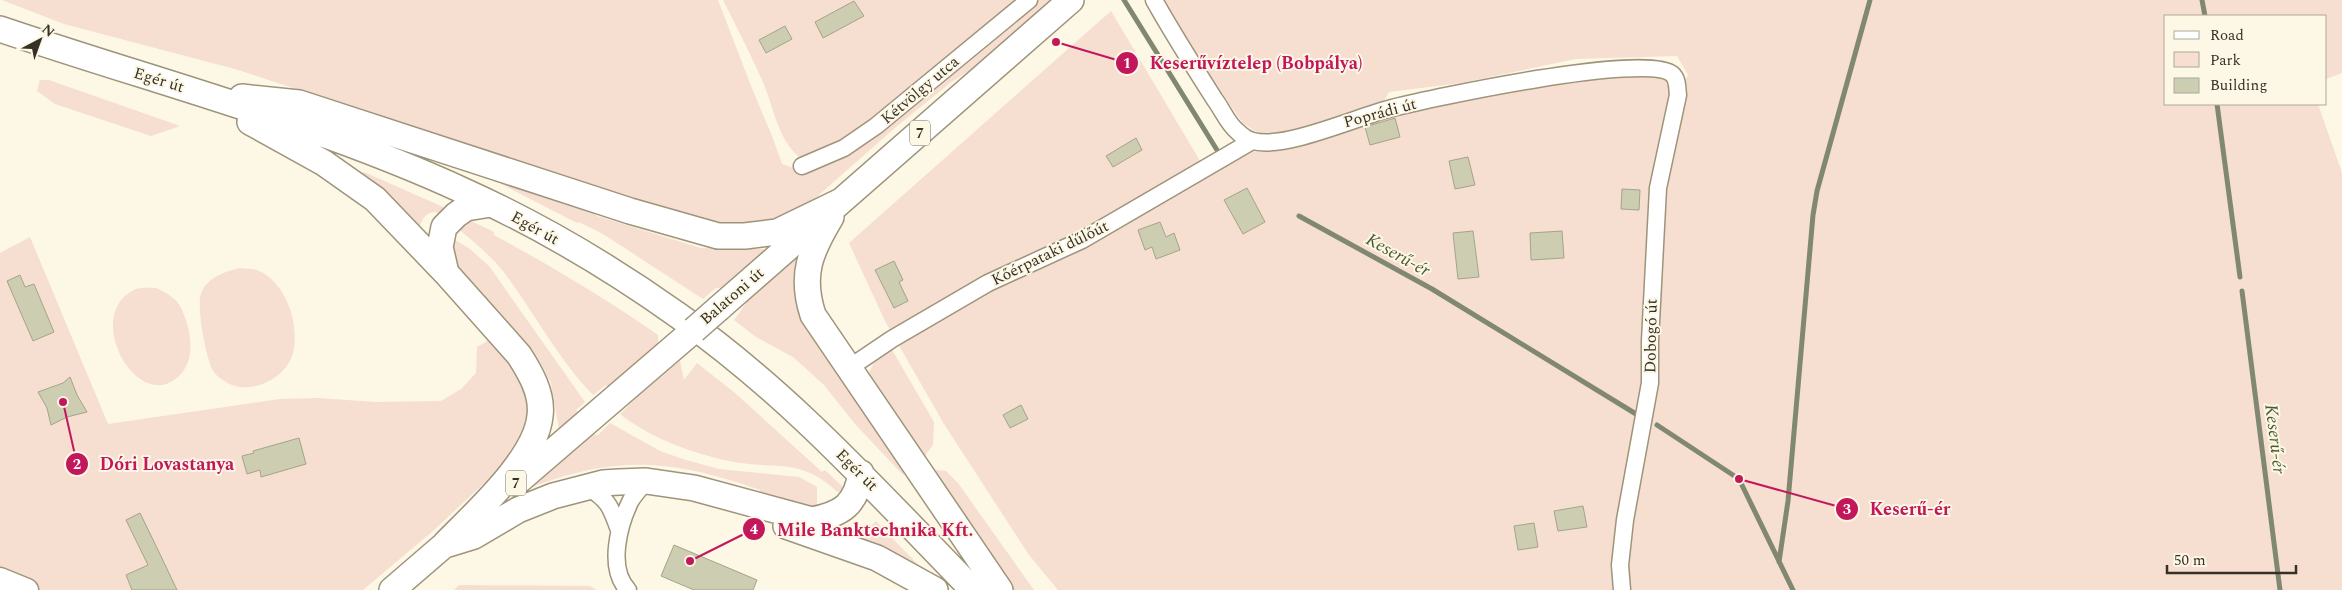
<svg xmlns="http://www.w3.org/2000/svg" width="2342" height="590" font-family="Spectral,serif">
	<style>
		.green { fill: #f6ded1 }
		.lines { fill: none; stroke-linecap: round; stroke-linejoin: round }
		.stream { stroke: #818871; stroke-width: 5 }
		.building { fill: #cdcdb1; stroke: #a4a488 }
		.street-casing { stroke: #9e947a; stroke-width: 19 }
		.secondary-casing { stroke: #9e947a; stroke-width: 25 }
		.primary-casing { stroke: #9e947a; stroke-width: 28 }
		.street { stroke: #fff; stroke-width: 16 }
		.secondary { stroke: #fff; stroke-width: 22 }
		.primary { stroke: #fff; stroke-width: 25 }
		.primary-bridge-casing { stroke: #9e947a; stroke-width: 28; stroke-linecap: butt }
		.primary-bridge { stroke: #fff; stroke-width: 25 }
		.labels { text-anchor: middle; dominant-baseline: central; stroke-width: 4; stroke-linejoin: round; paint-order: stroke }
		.shield { fill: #fdf7e6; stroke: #716c60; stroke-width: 1 }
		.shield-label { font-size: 15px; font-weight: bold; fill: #353126 }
		.street-label { font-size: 16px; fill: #353126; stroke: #fdf7e6 }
		.water-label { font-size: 18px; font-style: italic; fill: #495a2b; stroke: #fdf7e6 }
		.leader { fill: none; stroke: #c2185b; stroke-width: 2 }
		.callout-dot { fill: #c2185b; stroke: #fdf7e6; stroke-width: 2 }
		.mark-label { font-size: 15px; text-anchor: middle; font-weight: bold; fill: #fff }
		.callout-label { font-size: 18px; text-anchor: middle; font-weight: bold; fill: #c2185b; stroke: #fdf7e6; stroke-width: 4; stroke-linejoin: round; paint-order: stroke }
	</style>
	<rect width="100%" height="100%" fill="#fdf7e6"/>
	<path class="green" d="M2,0H718L751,86L772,136L782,164L799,170L972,55L1038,0H1055L991,57L950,83L896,127L812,201L791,213L770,220L729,224L678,217L367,112L235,69L64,24Z
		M723,0H1030L894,113L804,160C778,145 774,106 762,80C750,53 736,26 723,0Z
		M1164,0H2342V73L2326,79V16H2166V104H2318L2342,173V590H1058L1029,555L944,424L885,321L849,243L1111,11L1209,176L1254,151L1436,104L1508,90L1662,69L1678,94L1688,75L1677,56L1576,59L1461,83L1389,92L1381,106L1291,136L1264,137L1243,123L1184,40Z
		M40,80H49L180,126L151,136L55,104L37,91Z
		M364,172L450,210L444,216C430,205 420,218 419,232L360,174Z
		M504,180L535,193L589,211L597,216L701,248L769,249L722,288H716L703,299L603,234L579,222L577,223L501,184Z
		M465,218L494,232V235C551,266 605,298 658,335V345L610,389L606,385L593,395C558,359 534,312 503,271C489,254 472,240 455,226Z
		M449,236L470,249L489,266L585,402L576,410L579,414L559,430L551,383L541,364L504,317L450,262Z
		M30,237L108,424L280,399L318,398L375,402L441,401L461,389L476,373L477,347L491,339L508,360L529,395L531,417L515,454L433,531L363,590H27L0,579V253Z
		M798,255L796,271L909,469L903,475L855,424L824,385L793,357L756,337L734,320L750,298Z
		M240,268C246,269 253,268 259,271C286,283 300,324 293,353C286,380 246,398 223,380C219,378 214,373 212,369C206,356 195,303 202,291C210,276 225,272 240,268Z
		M156,288C165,292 175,297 180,306C190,326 197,356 181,374C140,419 81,316 134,290C140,287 149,288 156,288Z
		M891,348L934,422L933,445L924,457L868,375L877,356Z
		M680,361L684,380L697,363L735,393L822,472L825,470L844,488L840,494C798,455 778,471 729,461C692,453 650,438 620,414L640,394Z
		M610,423L660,451L686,460L719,469L799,477L817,487V506H806L759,493L760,490C674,460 619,454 532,487V485L592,434L598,435Z
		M937,470L946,471L958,483L1034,590H1014L931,472Z
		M876,521L921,568V570L855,540Z
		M459,585L590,586L597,590H454Z"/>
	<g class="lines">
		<path class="stream" d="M1124,0L1217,150
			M2202,0L2205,16
			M2217,104L2240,277
			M1299,216L1432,289L1636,414
			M2242,291L2280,590
			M1657,425L1739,479L1793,590
			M1779,562L1788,501L1813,215L1817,191L1870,0"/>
	</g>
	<path class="building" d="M854,1L864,16L823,38L815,22Z
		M785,26L792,39L766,53L759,40Z
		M1395,118L1400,137L1370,145L1365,127Z
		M1136,138L1142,150L1113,167L1106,156Z
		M1468,157L1475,185L1455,189L1449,161Z
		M1247,188L1265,222L1243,234L1224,200Z
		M1622,189L1640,190L1639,210L1621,209Z
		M1160,222L1166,237L1174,233L1180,250L1156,259L1152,247L1145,250L1138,230Z
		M1473,231L1479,277L1458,279L1453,233Z
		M1562,231L1564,258L1531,260L1530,233Z
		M894,261L903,280L899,282L908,301L894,308L875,270Z
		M20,275L25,287L34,284L54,332L33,341L7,281Z
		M70,377L77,395L87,412L67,417L51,425L47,408L38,392L63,383Z
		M1021,405L1028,419L1010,428L1003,415Z
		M299,438L306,464L261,477L260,470L247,474L242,456L254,453L253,451Z
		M1583,506L1587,527L1558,531L1554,511Z
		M140,513L158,550L177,590H132L126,575L148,565L126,520Z
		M1534,523L1538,547L1518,550L1514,526Z
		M674,545L757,580L753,590H694L661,576Z"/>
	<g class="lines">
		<g class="street-casing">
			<path id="street" d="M1154,0C1173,34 1194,67 1215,100C1222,109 1228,124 1237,131C1241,135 1248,140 1253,141C1284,150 1359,116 1392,108C1432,98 1646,52 1672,74C1678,79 1677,88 1678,95L1658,188L1650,341V383L1625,520L1620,565L1622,590
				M802,166L844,148L876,126L1029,0
				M849,368L892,339L988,283L1082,240L1252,141
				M587,487C608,499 611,507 619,530
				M628,590C607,568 619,524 631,500C635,494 641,487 646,481"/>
		</g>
		<g class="secondary-casing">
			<path id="secondary" d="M0,579L27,590"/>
		</g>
		<g class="primary-casing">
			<path id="primary" d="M0,29C156,82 317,123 466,192C541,226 613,269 679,316C790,394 879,494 973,590
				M242,97L299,103L630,211L718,236H745L777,232L841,201
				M250,122L324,163L375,199L446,273L519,355C530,372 543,394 540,416C536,459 475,513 445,544
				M831,217C810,252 800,275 813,315L1000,590
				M446,273L440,247L444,227L456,215L466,208L491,204
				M719,308L1071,0
				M516,483L694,330
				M786,526L877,558L935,590
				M448,544L474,536L518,510L553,496L603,483L619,482L646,481L694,488L812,520C842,514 856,505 861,473
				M392,590L457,534"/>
		</g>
		<use href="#street" class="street"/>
		<use href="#secondary" class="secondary"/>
		<use href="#primary" class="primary"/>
		<g class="primary-bridge-casing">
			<path id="primary-bridge" d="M694,330L719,308"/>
		</g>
		<use href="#primary-bridge" class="primary-bridge"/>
	</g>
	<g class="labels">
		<g class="shield">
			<rect x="910" y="120.5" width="20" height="25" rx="4"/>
			<rect x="506" y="470.5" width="20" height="25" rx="4"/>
		</g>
		<g class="shield-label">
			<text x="920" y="133">7</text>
			<text x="516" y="483">7</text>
		</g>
		<g class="street-label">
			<text transform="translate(159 80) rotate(17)">Egér út</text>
			<text transform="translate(920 90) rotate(-40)">Kétvölgy utca</text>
			<text transform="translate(1380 113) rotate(-15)">Poprádi út</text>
			<text transform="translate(535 228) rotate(29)">Egér út</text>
			<text transform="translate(1050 253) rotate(-26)">Kőérpataki dűlőút</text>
			<text transform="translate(732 296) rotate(-41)">Balatoni út</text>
			<text transform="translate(1651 336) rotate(-89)">Dobogó út</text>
			<text transform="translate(857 470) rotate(45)">Egér út</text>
		</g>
		<g class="water-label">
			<text transform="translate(1398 255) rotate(29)">Keserű-ér</text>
			<text transform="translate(2275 439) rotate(83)">Keserű-ér</text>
		</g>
	</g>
	<path class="leader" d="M1056 42L1127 63M63 402L77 464M1739 479L1847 509M690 561L754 529"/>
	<g class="callout-dot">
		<circle cx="1056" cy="42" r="5"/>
		<circle cx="63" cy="402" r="5"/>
		<circle cx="1739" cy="479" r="5"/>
		<circle cx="690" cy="561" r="5"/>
		<circle cx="1127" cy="63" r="12"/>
		<circle cx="77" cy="464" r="12"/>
		<circle cx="1847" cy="509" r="12"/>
		<circle cx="754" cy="529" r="12"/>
	</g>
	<g class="mark-label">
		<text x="1127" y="68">1</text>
		<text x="77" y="469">2</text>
		<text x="1847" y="514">3</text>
		<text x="754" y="534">4</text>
	</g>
	<g class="callout-label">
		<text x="1256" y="69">Keserűvíztelep (Bobpálya)</text>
		<text x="167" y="470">Dóri Lovastanya</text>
		<text x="1910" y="515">Keserű-ér</text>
		<text x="875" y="536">Mile Banktechnika Kft.</text>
	</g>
	<rect x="2164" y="15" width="162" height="90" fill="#fdf7e6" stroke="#ada899"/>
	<rect x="2174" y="31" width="25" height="8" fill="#ffffff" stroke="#ada899"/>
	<text x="2210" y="40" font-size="15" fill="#353126">Road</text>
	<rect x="2174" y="52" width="25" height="15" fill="#f6ded1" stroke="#ada899"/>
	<text x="2210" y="65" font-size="15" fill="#353126">Park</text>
	<rect x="2174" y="78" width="25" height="15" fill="#cdcdb1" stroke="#ada899"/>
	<text x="2210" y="90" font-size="15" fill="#353126">Building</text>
	<g transform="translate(40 40) rotate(41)" stroke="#fdf7e6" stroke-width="4" paint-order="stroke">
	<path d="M0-4L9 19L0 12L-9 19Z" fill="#353126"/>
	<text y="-8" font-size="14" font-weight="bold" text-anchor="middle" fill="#353126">N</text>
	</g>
	<path d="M2167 565v8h129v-8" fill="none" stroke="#353126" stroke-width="2.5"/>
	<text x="2174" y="565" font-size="15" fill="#353126" stroke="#fdf7e6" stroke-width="4" paint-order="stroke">50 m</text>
</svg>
